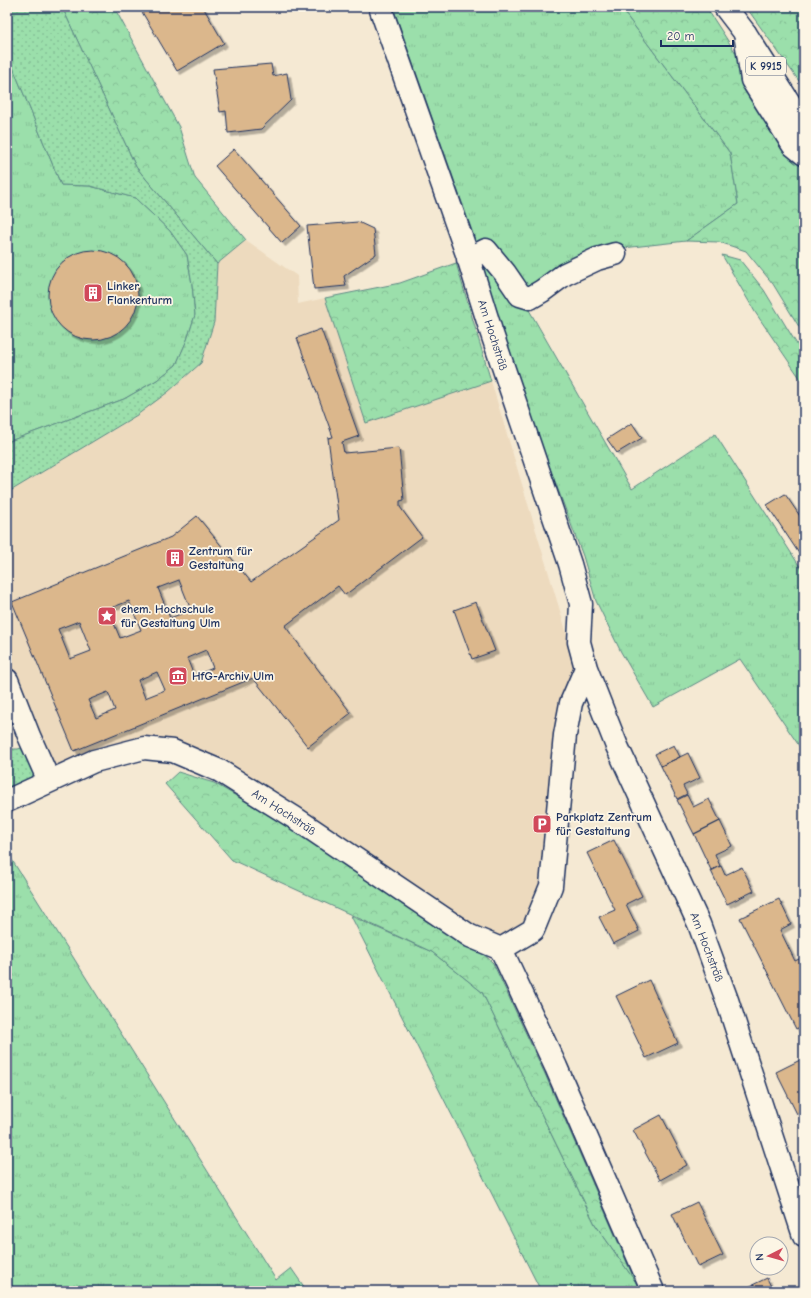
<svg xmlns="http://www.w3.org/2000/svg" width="811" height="1298" font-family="'Comic Neue',sans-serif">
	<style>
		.built { fill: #eddabe }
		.grass { fill: url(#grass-tufts); stroke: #5b8784 }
		.forest { fill: url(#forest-crowns); stroke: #5b8784 }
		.park { fill: url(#park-dots); stroke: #5b8784 }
		.building { fill: #dbb78c; stroke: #1b2f5e; fill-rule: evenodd; filter: url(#shadow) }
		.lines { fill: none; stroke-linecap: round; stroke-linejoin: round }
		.minor-casing { stroke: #1b2f5e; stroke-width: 25 }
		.major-casing { stroke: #1b2f5e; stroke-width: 25 }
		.minor { stroke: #fcf5e5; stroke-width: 22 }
		.major { stroke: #fcf5e5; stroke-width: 22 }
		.labels { text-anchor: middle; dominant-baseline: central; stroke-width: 3.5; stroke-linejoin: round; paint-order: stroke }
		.shield { fill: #fcf5e5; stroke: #5e6a86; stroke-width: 1 }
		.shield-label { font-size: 11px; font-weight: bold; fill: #1b2f5e }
		.poi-label { font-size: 12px; font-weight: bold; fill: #1b2f5e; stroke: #fcf5e5; text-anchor: start }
		.street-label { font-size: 12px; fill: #1b2f5e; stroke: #fcf5e5 }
	</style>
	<defs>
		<pattern id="grass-tufts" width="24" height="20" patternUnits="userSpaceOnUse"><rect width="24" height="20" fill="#9bdfab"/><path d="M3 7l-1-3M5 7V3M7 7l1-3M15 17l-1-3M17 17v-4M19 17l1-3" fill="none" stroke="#85c096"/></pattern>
		<pattern id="forest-crowns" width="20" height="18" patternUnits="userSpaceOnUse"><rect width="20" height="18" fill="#9bdfab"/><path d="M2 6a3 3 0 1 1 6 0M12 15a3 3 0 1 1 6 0" fill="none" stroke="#85c096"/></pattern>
		<pattern id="park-dots" width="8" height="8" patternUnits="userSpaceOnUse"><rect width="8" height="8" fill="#9bdfab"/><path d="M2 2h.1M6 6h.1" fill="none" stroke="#85c096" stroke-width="1.8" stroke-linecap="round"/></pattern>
		<filter id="shadow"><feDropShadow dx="3.5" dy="3.5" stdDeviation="0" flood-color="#0004"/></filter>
	</defs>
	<rect width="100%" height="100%" fill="#f5e9d3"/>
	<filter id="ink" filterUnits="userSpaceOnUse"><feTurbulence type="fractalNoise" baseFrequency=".025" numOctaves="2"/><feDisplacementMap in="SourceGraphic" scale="8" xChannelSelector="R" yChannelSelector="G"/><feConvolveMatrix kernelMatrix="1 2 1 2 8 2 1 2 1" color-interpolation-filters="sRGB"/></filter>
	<g filter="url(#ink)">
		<path class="built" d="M246,240L297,276L298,304L325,298L366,423L491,381L576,664L560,700L555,734L541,883L524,922L500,937L476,926L301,809L225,761L175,740L143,737L91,751L48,771L7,675V493L137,415L168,392L201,363L214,322L217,264Z"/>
		<path class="grass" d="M393,7H620L730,153L738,204L686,241L614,249L529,293L478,248Z
			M7,53L61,185L90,186L135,198L170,231L187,255L192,284L195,315L187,340L176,365L157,380L124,399L7,442Z
			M486,256L525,303L632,489L715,434L804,573V753L740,659L653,707L621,652L596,601L583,556L513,370L477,259Z
			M7,852L276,1280L291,1268L307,1291H7Z
			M351,916L432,952L482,992L595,1224L635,1281L640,1291H541Z"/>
		<path class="forest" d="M62,7H114L179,127L195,178L246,240L217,264L136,167Z
			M620,7H706L804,158V335L773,284L746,251L719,242L686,241L738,204L730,153Z
			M746,7H804V88Z
			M722,255L740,260L764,290L804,356V384L755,312Z
			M456,263L491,381L366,423L325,298L400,283Z
			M178,772L214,783L291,828L475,946L493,963L545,1074L635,1281L595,1224L482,992L432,952L232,860L165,784Z"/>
		<path class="park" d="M7,7H62L136,167L217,264L214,322L201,363L168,392L137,415L7,493V442L124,399L157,380L176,365L187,340L195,315L192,284L187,255L170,231L135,198L90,186L61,185L7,53Z
			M28,746L41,777L7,794V749H18Z"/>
		<path class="building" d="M139,7H203L224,43L177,71Z
			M271,64L273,76L287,73L291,100L261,129L228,133L226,111L220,112L213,69Z
			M234,149L301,226L282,243L215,166Z
			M358,222L373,229L376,254L344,276L346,286L314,289L307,226Z
			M48 295a45 45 0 1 1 90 0a45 45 0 1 1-90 0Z
			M321,329L359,436L342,442L344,453L399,448L404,500L400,501V507L422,537L345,595L338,586L285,626L351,713L308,747L253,678L74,751L12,602L171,537L197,516L251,582L339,520L328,438L333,437L297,338ZM179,580L191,610L170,618L158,588ZM129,601L141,630L120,638L108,609ZM79,621L91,651L70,659L58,629ZM206,650L213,668L194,676L187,658ZM157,672L165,690L145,698L138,680ZM108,692L115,710L96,718L88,700Z
			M632,423L642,438L617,453L607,439Z
			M785,494L804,522V561L767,505Z
			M476,602L495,651L472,659L454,610Z
			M674,745L680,757L661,766L655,754Z
			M688,753L700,778L683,786L687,794L677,799L661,766Z
			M687,795L693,807L709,799L720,821L694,834L677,800Z
			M720,821L732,846L715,854L720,866L711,870L694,834Z
			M614,840L642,896L626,904L639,931L613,944L599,917L615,910L587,853Z
			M721,866L725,875L742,867L754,891L727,904L711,871Z
			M779,899L791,924L780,930L795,961L801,958L804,963V1025L796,1029L740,918Z
			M649,980L678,1043L646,1058L616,996Z
			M804,1058V1110L797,1114L776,1072Z
			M661,1115L687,1165L660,1180L633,1130Z
			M697,1202L723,1255L698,1267L672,1214Z
			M767,1278L773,1291H740Z"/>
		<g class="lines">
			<g class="minor-casing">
				<path id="minor" d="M380,7L467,254L491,331L570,564L581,604L579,642L586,668L616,744L699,924L727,1000L804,1236
					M745,33L752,80L793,145L804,154
					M468,259L486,250L505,273L520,295L530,298L542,291L565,274L597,259L615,254
					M7,680L29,736L49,781
					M7,801L94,761L144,748L173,751L220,771L295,818L470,936L501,949L533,930L551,886L565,735L571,703L586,668
					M501,949L556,1067L653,1291"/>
			</g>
			<g class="major-casing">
				<path id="major" d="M725,7L745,33L804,126"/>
			</g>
			<use href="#minor" class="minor"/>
			<use href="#major" class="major"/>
		</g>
	</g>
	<defs>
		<g id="building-square" transform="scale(1)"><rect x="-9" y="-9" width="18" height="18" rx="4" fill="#d1495b" stroke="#fcf5e5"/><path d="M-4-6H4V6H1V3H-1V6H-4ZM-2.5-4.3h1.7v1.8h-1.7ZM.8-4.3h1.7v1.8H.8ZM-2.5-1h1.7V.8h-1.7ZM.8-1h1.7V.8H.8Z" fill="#fff"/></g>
		<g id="sight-square" transform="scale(1)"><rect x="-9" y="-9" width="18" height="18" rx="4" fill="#d1495b" stroke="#fcf5e5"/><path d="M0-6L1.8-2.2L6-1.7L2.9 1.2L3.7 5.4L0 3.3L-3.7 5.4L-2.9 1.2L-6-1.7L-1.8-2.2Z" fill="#fff"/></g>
		<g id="museum-square" transform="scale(1)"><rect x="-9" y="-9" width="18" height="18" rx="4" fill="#d1495b" stroke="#fcf5e5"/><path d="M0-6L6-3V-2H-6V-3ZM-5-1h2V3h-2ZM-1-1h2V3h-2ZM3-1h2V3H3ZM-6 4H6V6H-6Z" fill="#fff"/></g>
		<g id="parking-square" transform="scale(1)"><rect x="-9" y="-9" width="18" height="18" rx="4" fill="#d1495b" stroke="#fcf5e5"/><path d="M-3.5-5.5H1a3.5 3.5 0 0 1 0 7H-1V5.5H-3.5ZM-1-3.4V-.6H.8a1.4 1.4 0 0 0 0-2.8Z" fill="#fff"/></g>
	</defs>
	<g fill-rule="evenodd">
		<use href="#building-square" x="93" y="293"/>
		<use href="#building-square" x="175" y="558"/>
		<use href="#sight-square" x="107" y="616"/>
		<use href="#museum-square" x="178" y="676"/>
		<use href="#parking-square" x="542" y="824"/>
	</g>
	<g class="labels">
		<rect class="shield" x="746" y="57" width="40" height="18" rx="3"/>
		<g class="shield-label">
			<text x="766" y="66">K 9915</text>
		</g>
		<g class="poi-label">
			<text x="107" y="286">Linker<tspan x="107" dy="14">Flankenturm</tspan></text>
			<text x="189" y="551">Zentrum für<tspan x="189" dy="14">Gestaltung</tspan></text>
			<text x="121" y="609">ehem. Hochschule<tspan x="121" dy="14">für Gestaltung Ulm</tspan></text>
			<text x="192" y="676">HfG-Archiv Ulm</text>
			<text x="556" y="817">Parkplatz Zentrum<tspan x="556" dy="14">für Gestaltung</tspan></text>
		</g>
		<g class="street-label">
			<text transform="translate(493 335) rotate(72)">Am Hochsträß</text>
			<text transform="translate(284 812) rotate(33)">Am Hochsträß</text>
			<text transform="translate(707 947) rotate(69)">Am Hochsträß</text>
		</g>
	</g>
	<rect width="811" height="1298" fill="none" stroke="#fcf5e5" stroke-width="24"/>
	<rect x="12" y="12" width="787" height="1274" fill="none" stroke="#1b2f5e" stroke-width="1.5" filter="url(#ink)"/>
	<g transform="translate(769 1256) rotate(264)"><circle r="19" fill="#fcf5e5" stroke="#a2a6af"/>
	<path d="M0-3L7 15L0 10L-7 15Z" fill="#d1495b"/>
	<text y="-6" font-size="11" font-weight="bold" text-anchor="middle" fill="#1b2f5e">N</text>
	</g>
	<path d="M661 40v6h72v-6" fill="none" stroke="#1b2f5e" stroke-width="2"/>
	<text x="667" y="40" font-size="12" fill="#1b2f5e" stroke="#fcf5e5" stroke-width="3" paint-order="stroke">20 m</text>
</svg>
